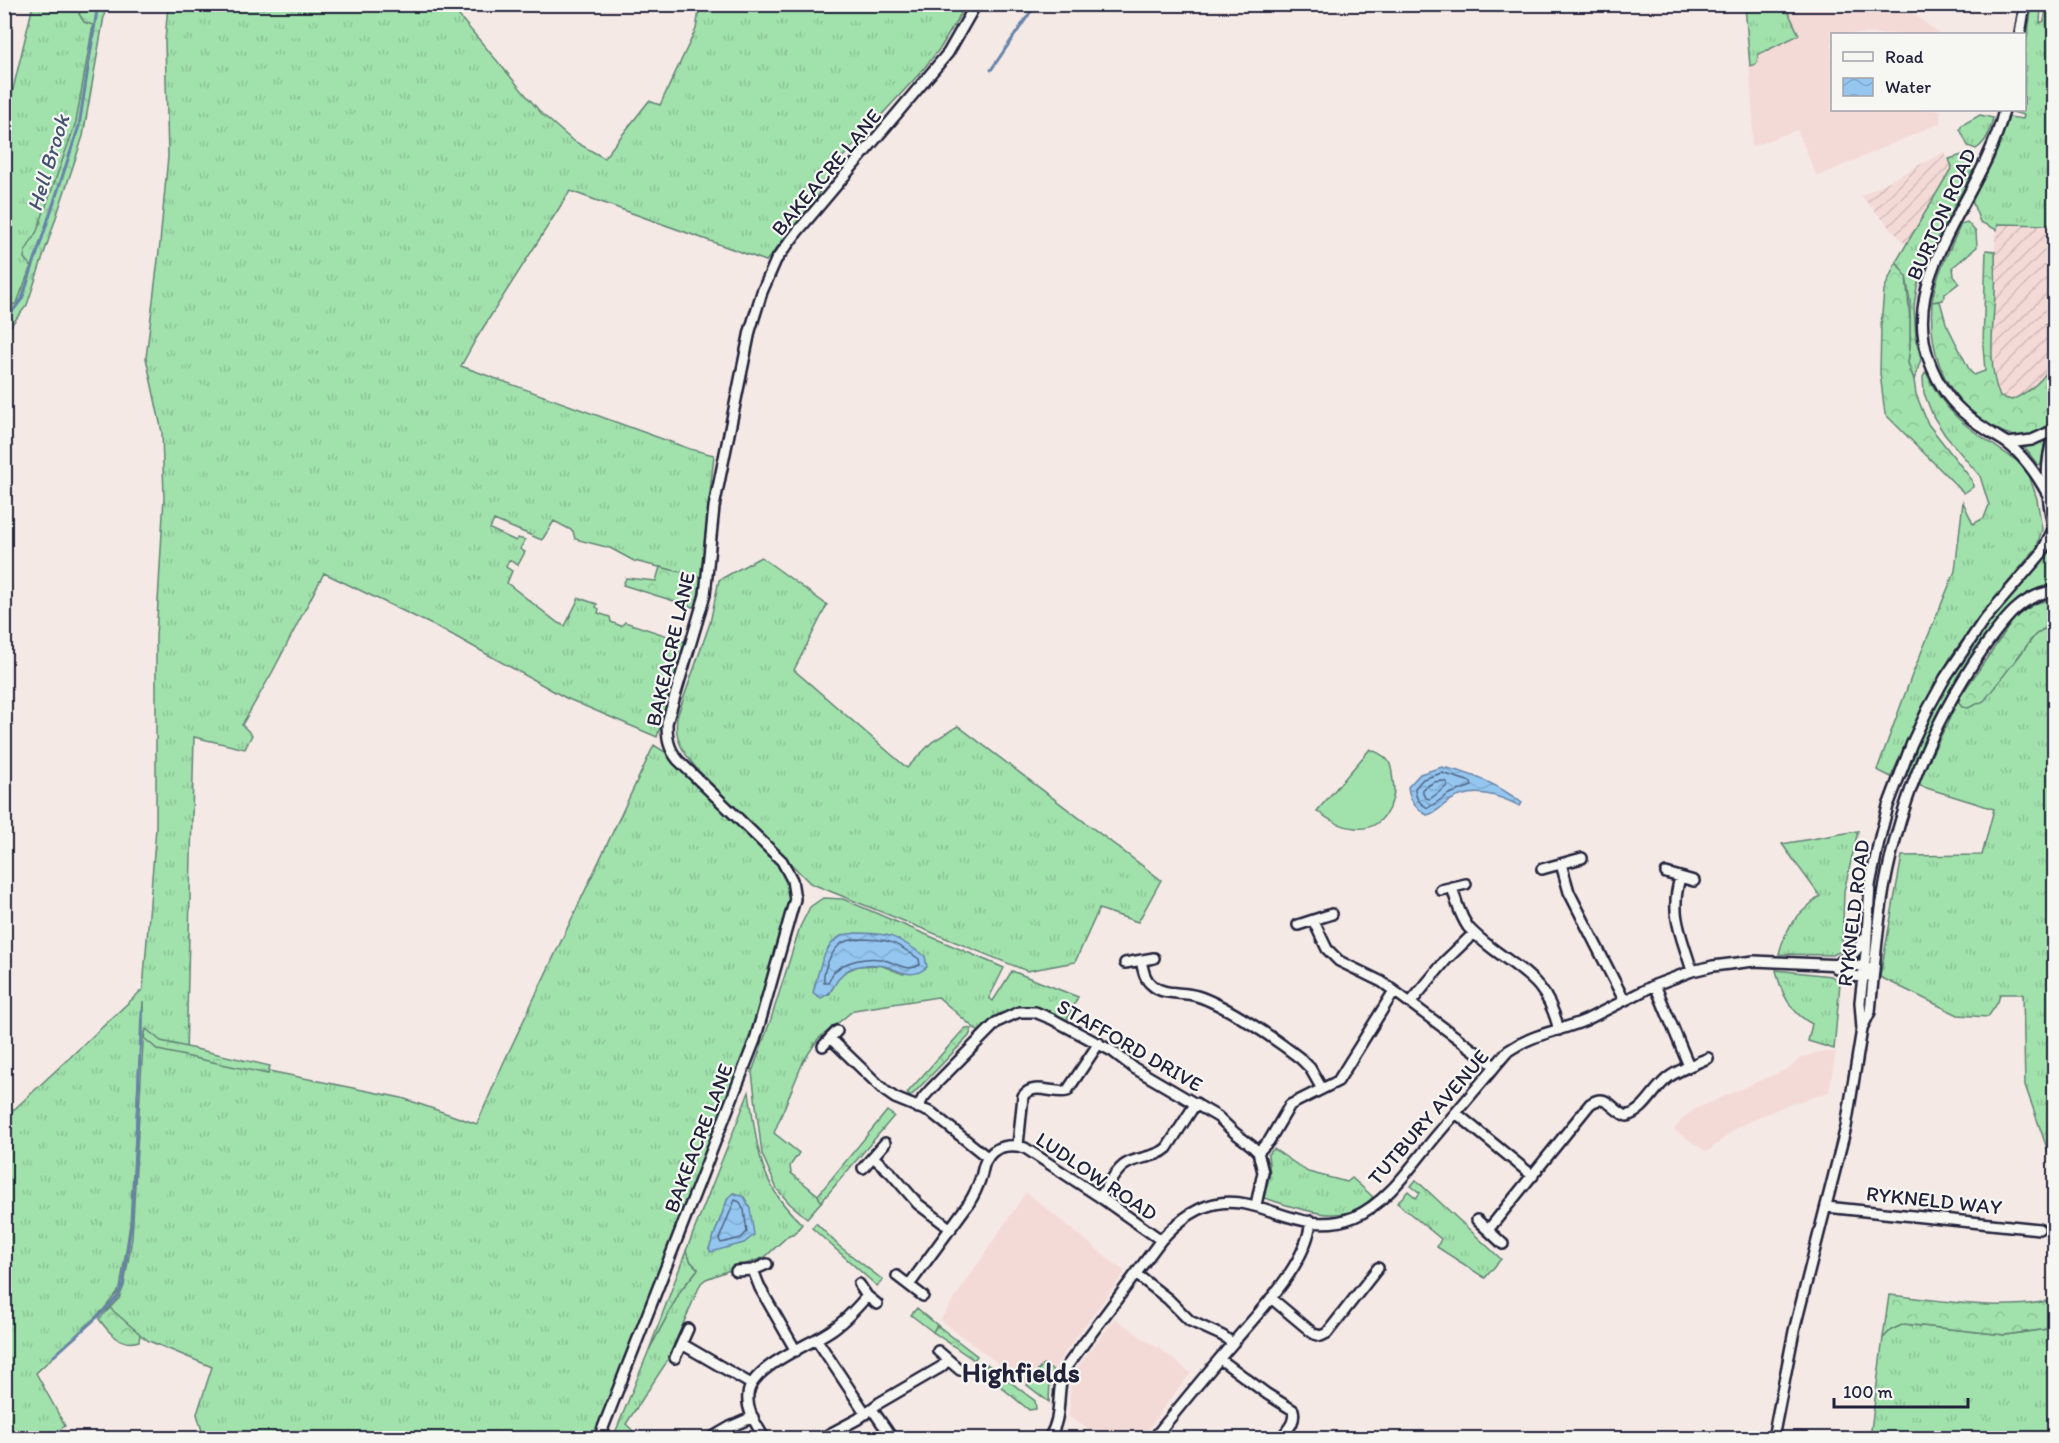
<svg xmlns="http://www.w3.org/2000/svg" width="2059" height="1443" font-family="Itim,sans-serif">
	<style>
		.built { fill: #f4dad7 }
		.industrial { fill: url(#industrial-furrows) }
		.grass { fill: url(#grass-tufts); stroke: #628274; stroke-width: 1.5; fill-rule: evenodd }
		.forest { fill: url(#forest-crowns); stroke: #628274; stroke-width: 1.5 }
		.park { fill: #a1e2ac; stroke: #628274; stroke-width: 1.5 }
		.water { fill: url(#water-waves); stroke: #6684a8; stroke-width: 1.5 }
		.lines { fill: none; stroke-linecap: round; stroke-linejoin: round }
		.shore { stroke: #506483; stroke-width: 1.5 }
		.stream { stroke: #6684a8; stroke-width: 3 }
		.minor-casing { stroke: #22223b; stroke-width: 14 }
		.minor { stroke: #f6f6f2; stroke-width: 9 }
		.labels { text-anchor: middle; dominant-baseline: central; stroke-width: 4.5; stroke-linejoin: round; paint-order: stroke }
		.street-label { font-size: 21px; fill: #22223b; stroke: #f6f6f2 }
		.water-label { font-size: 22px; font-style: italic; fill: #445371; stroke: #f6f6f2 }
		.district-label { font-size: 27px; font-weight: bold; fill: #22223b; stroke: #f6f6f2 }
	</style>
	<defs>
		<pattern id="industrial-furrows" width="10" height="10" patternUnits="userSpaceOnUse" patternTransform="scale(1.5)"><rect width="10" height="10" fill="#f4dad7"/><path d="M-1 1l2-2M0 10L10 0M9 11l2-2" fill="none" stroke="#d1bbb9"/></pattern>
		<pattern id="grass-tufts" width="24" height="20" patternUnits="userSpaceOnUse" patternTransform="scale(1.5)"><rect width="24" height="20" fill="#a1e2ac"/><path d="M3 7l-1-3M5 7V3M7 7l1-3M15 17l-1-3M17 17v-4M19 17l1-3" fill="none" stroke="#8ac295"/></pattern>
		<pattern id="forest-crowns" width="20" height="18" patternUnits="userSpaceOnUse" patternTransform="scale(1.5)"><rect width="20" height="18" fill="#a1e2ac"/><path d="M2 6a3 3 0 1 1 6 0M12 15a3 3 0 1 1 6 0" fill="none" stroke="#8ac295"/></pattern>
		<pattern id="water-waves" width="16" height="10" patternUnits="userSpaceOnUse" patternTransform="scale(1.5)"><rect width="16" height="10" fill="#94c6f0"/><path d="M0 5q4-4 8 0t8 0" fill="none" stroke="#7faacf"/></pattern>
	</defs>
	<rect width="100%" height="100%" fill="#f5e9e6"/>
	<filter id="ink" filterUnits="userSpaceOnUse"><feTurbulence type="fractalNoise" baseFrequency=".0167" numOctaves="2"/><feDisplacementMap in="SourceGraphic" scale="12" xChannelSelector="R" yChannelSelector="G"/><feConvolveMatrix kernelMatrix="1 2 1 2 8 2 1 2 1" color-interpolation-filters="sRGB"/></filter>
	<g filter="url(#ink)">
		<path class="built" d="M1747,4L1902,5L1940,34H1832V110H1941L1940,123L1817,177L1797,130L1751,147L1753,120L1745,6Z
			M1818,1052H1836L1829,1092L1785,1106L1739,1126L1707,1152L1674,1130L1684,1117L1695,1109L1791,1067L1800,1058Z
			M1026,1192L1125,1272L1063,1355L1053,1371L1043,1364L1027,1385L940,1320Z
			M1115,1318L1145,1340L1160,1349L1191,1373L1160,1412L1143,1438H1102L1069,1417L1070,1387L1076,1369Z"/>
		<path class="industrial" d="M1944,152L1952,167L1906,245L1861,196Z
			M1998,224L2054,227V359L2050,370L2032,389L2012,400L2000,397L1997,389L1991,348L1995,291V240Z"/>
		<path class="grass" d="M33,5H98L79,126L22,299L5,322V123Z
			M168,5H462L454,10L542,114L572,140L604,158L649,101L660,105L696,29L700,5H966L941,47L921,72L840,160L824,181L816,200L766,261L570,191L476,339L461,366L690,449L714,455L701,577L634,561L610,548L575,539L573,531L554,521L542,540L494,520L490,529L516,541L518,538L525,540L520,549L525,552L518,565L509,560L506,567L512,571L507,583L558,623L565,626L579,598L597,604L596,607L599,609L598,613L610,617L611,622L621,626L625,622L686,642L657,737L566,698L449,633L324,573L273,671L242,725L252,735L245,749L194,737L186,1054L402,1098L477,1124L503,1064L654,745L678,760L782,861L794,890L765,1010L600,1438H204L197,1414L212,1367L149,1341L107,1311L119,1298L124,1286L132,1238L143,1043V1001L130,1224L120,1289L104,1309L36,1373L65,1426L47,1438H5V1118L143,989L156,828V637L164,497L162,432L146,358L160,243L168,156L165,41Z
			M1749,5H1785L1799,35L1759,54L1756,64L1750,66L1745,6Z
			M2032,5H2041L2040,23L2044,21L2047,5H2054V225L1998,224L1997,230L1980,222L1972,201L1994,159L2009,117L2023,119L2024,115L2012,112V110H2024L2025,52Z
			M1980,115L1993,118C1989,132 1988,141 1976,149L1968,146L1960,129L1962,125Z
			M1962,155C1970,158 1973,161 1973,170L1924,265L1917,287L1914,306L1916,339L1921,359L1914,380L1908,363L1910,345V301L1906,276L1896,262L1952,167L1949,159Z
			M1967,222L1976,232L1977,247L1953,267L1954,276L1959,283L1945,294L1943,300L1932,302C1936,273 1950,250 1961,224Z
			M1926,372C1946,419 1977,433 2017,461L2029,475L2037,499L2042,529L2037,547L1981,615L1952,655L1919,715L1891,777L1877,770L1912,675L1955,571L1963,502L1973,524L1984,518L1989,505L1980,476L1945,435L1933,416L1924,393L1923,377Z
			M2045,440L2041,464L2038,465L2024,447Z
			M2052,549L2054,554V585L2039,588L2016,601L1984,638L1940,709L1910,775L1906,776L1905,773C1925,723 1951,672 1984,629C2005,601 2032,577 2052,549Z
			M761,557L827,605L794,670L907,768L932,742L958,726L1161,880L1138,922L1099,909L1075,962L1027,971L810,883L697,769C683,752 674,740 677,717L710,623L719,580Z
			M2054,626V1154H2049L2025,1085L2023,994H2000L1998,1002L1988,1017L1958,1015L1880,977L1902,856L1982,855L1994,809L1917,785L1960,697L1959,703L1962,706L1968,708L2014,663L2035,635L2042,630Z
			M1858,831L1844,891L1842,951L1832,955L1779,954C1786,925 1798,914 1820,896L1782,844Z
			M823,898L843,899L1004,968L989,998L993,1001L1012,971L1078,997L1067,1020C1021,1003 1017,999 981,1034L938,997L854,1010L818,1039L803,1062L774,1133L799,1153L790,1166L791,1173L818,1195L821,1202L807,1218L790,1204L777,1189L762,1154L752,1072L771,1019L800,927L810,907ZM822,962L927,967L903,974L880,965L858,966L840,974L829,995L813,993Z
			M1776,970L1831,976L1840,983L1834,1049L1808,1041L1812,1024C1790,1012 1781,993 1776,970Z
			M749,1092C758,1148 758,1184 802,1224L795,1233L789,1235L765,1257L706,1279L701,1283L666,1363L626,1424L640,1438H613L649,1350L681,1290L698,1269L691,1262L686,1251ZM733,1193L744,1197L750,1208L709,1249L728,1198Z
			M1274,1149L1308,1172L1347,1182L1352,1178L1373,1197C1344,1229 1299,1208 1264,1198L1270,1174L1268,1154Z
			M1416,1180L1501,1259L1485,1278L1437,1247L1441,1239L1397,1203L1408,1191L1416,1198L1420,1193L1411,1186Z
			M816,1223L839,1246L883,1280L877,1286L812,1228Z
			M917,1308L937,1325L933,1332L911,1315Z
			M1904,1324L2005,1335L2054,1328V1438H1870L1883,1338L1891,1330Z"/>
		<path class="forest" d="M84,4L106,5L83,136L27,305L5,333V308L17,303L31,266L24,258L25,252L37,231L76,122L93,25L84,22L79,14Z
			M1986,250L1995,251C1995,265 1996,279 1995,294C1993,326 1987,367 2000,397L2012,400C2031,391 2046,379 2054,359V417C2048,424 2038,435 2029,437C2019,439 2007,434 1998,430C1968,415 1944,387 1936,353C1932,338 1931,318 1932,302L1940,301L1946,323L1970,371L1974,375L1985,371L1983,345Z
			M1896,262L1906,276L1910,320V345L1908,363L1914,380L1916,394L1928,424L1972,480L1973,487L1964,493L1885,414L1880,373L1881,326L1884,290Z
			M660,567L701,577L696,608L623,585L626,578L656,581Z
			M2054,598V626L2042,630L2035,635L1984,701L1968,708L1962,707L1959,703L1960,697L2016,616L2035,604Z
			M965,1028L972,1029L969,1036L910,1097L907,1093Z
			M146,1029L161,1041L270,1066L268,1074L158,1050L144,1038Z
			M887,1111L894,1116L821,1202L818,1195Z
			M686,1251L691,1262L698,1269L681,1290L649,1350Z
			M1889,1295C1939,1300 2006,1313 2054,1299V1328L2005,1335L1904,1324L1891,1330L1883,1338Z
			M110,1308L140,1334L139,1341C121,1347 109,1333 99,1319Z
			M937,1325L977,1356L974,1360L933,1332Z
			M987,1364L1035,1401L1036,1409L1029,1410L982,1371Z"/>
		<path class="park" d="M1370,749C1376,752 1385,755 1389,762C1392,767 1392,775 1393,781C1395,791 1394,799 1389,808C1374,840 1340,829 1317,811Z
			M1043,1364L1053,1371L1050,1380L1049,1402L1027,1385Z"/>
		<path class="water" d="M1442,767C1471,773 1499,785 1522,803L1520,806C1498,795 1474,787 1451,800C1442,805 1437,813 1427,815C1414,807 1410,801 1408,787L1420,774Z
			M855,933C892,933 895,936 925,956L927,967C909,983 896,966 878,965C873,964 864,965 859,966C832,972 839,991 821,998L813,993C818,975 822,946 841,936C845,934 851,934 855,933Z
			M734,1193L744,1197L750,1208L754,1235L744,1243L711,1252L709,1249L728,1198Z"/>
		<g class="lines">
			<path class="shore" d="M1442,773L1471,782L1472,786L1449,794L1428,808C1419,803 1415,798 1415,788L1423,779Z
				M1441,781L1447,782V786L1430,799L1426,798L1423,794V789L1434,782Z
				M856,939C889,939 892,940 919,959L920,965C906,973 894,961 880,959C867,957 845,961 835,971C832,974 830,979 828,983H824C822,971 831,951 842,943C846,941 851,940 856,939Z
				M735,1200L740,1202L744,1210L747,1232L741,1238L721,1243L719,1239Z"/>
			<path class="stream" d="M991,70L1036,4
				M4,322L22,299L79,126L98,4
				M54,1356L104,1311L117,1297L123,1284L131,1226L134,1178L142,1012"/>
			<g class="minor-casing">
				<path id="minor" d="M2020,34L2025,4
					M2004,110C1981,209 1874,293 1948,396C1960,412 1976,423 1993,434C1998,438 2004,440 2008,444C2025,457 2037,475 2047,493
					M2054,434C2043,467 2047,498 2054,531
					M2008,443L2032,440L2054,430
					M1561,864L1569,892L1624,1000
					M1542,869L1582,858
					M1666,873L1694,881
					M1680,878C1669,915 1682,936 1692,971
					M1452,887C1456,901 1460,915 1468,927C1475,935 1484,942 1493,949C1529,976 1547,983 1559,1030
					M1441,890L1466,884
					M1313,920L1327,949L1339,961L1382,982L1495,1066
					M1298,925L1332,914
					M1141,960C1143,969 1144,979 1152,985C1164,996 1182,991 1197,996C1226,1005 1277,1040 1301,1059L1310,1068L1322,1089
					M1125,963L1154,958
					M1834,966L1855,952L1865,938
					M1835,967C1845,973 1855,979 1867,976
					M1655,985L1689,1066
					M1411,1002L1446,960L1474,933
					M1862,1028L1870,1012C1874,971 1877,929 1884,889C1900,803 1933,721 1983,649C2002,623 2020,595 2054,591
					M830,1038L885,1091L895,1098L932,1113L987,1157
					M823,1046L837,1031
					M918,1108L923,1098L930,1090L997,1022L1019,1012H1035L1052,1019L1112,1051L1134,1068L1218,1117L1235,1133L1252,1146L1258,1152L1263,1172L1256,1205
					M1456,1113L1533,1176
					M1018,1145L1023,1096C1033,1082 1053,1094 1067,1091L1099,1043
					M1258,1152L1269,1141L1290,1105L1338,1081L1394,991
					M873,1157L891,1173L918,1204L951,1229
					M863,1168L885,1143
					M1100,1197C1107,1187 1114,1173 1123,1166C1135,1156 1155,1159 1167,1148L1196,1103
					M1826,1207L2039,1229
					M1477,1220L1503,1244
					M1488,1230L1590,1104C1607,1092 1611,1110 1627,1116C1646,1110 1653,1089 1669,1077C1680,1069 1695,1064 1708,1058
					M753,1270L760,1288L796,1351
					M736,1271L753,1270L767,1264
					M1136,1274L1168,1299L1190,1321L1223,1336L1232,1343
					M897,1276L923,1296
					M859,1284L867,1296L877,1304
					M909,1285L969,1203C974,1195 978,1186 981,1177C983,1171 983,1164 987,1159C994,1146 1012,1143 1025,1148L1100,1197L1161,1240
					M1271,1298L1314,1334L1321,1336L1327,1333L1378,1268
					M817,1340L866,1414
					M682,1344L751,1384
					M938,1351L960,1370
					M675,1358L688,1329
					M1220,1359L1267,1394L1293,1410C1296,1422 1288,1429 1281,1438
					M872,1409L892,1438
					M599,1438L755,1040L795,899L792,880L782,861L678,760C668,748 667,738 667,723L705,595L714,507L750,331L762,292L776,260L798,231L948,53L976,4
					M711,1438L730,1427L753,1417
					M764,1438C757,1425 746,1411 748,1395C750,1367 808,1346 830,1331C844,1322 856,1309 867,1296
					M822,1438L858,1419L879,1403L941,1367L948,1360
					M1049,1438C1064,1414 1055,1395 1064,1370L1161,1240C1237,1154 1281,1246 1354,1217C1388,1203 1414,1162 1437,1135C1461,1107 1484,1079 1508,1051C1534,1033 1558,1032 1586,1020L1655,985L1692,971L1713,966L1754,961L1864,966L1874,972
					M1154,1438C1180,1406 1206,1374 1233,1343C1261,1309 1306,1266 1311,1221
					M1773,1438L1794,1331L1846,1127L1862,1029L1860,1002L1866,952L1870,885L1879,841L1888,806L1912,743L1928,709L1945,678L1984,620L2041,554L2054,528"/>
			</g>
			<use href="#minor" class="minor"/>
		</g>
	</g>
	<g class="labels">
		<g class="street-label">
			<text transform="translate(826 172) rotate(-50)">BAKEACRE LANE</text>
			<text transform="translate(1941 214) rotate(-66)">BURTON ROAD</text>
			<text transform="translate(670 649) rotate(-77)">BAKEACRE LANE</text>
			<text transform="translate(1853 913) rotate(-83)">RYKNELD ROAD</text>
			<text transform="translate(1130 1045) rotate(30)">STAFFORD DRIVE</text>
			<text transform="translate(1428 1117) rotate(-49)">TUTBURY AVENUE</text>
			<text transform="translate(698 1138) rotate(-69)">BAKEACRE LANE</text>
			<text transform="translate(1097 1176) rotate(34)">LUDLOW ROAD</text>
			<text transform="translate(1934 1200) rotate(6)">RYKNELD WAY</text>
		</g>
		<g class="water-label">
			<text transform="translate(48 163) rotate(-73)">Hell Brook</text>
		</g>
		<g class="district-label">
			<text x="1021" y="1372">Highfields</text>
		</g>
	</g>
	<rect width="2059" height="1443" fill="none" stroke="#f6f6f2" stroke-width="24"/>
	<rect x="12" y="12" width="2035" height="1419" fill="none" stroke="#22223b" stroke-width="2" filter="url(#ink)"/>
	<rect x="1831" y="33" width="195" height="78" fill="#f6f6f2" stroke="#a1a1a9" stroke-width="1.5"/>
	<rect x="1843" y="52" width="30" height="9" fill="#f6f6f2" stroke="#a1a1a9" stroke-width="1.5"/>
	<text x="1885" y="63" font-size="18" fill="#22223b">Road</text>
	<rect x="1843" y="78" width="30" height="18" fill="url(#water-waves)" stroke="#a1a1a9" stroke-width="1.5"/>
	<text x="1885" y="93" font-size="18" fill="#22223b">Water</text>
	<path d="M1834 1398v9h134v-9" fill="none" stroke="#22223b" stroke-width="3"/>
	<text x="1843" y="1398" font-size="18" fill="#22223b" stroke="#f6f6f2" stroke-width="4.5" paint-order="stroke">100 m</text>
</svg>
